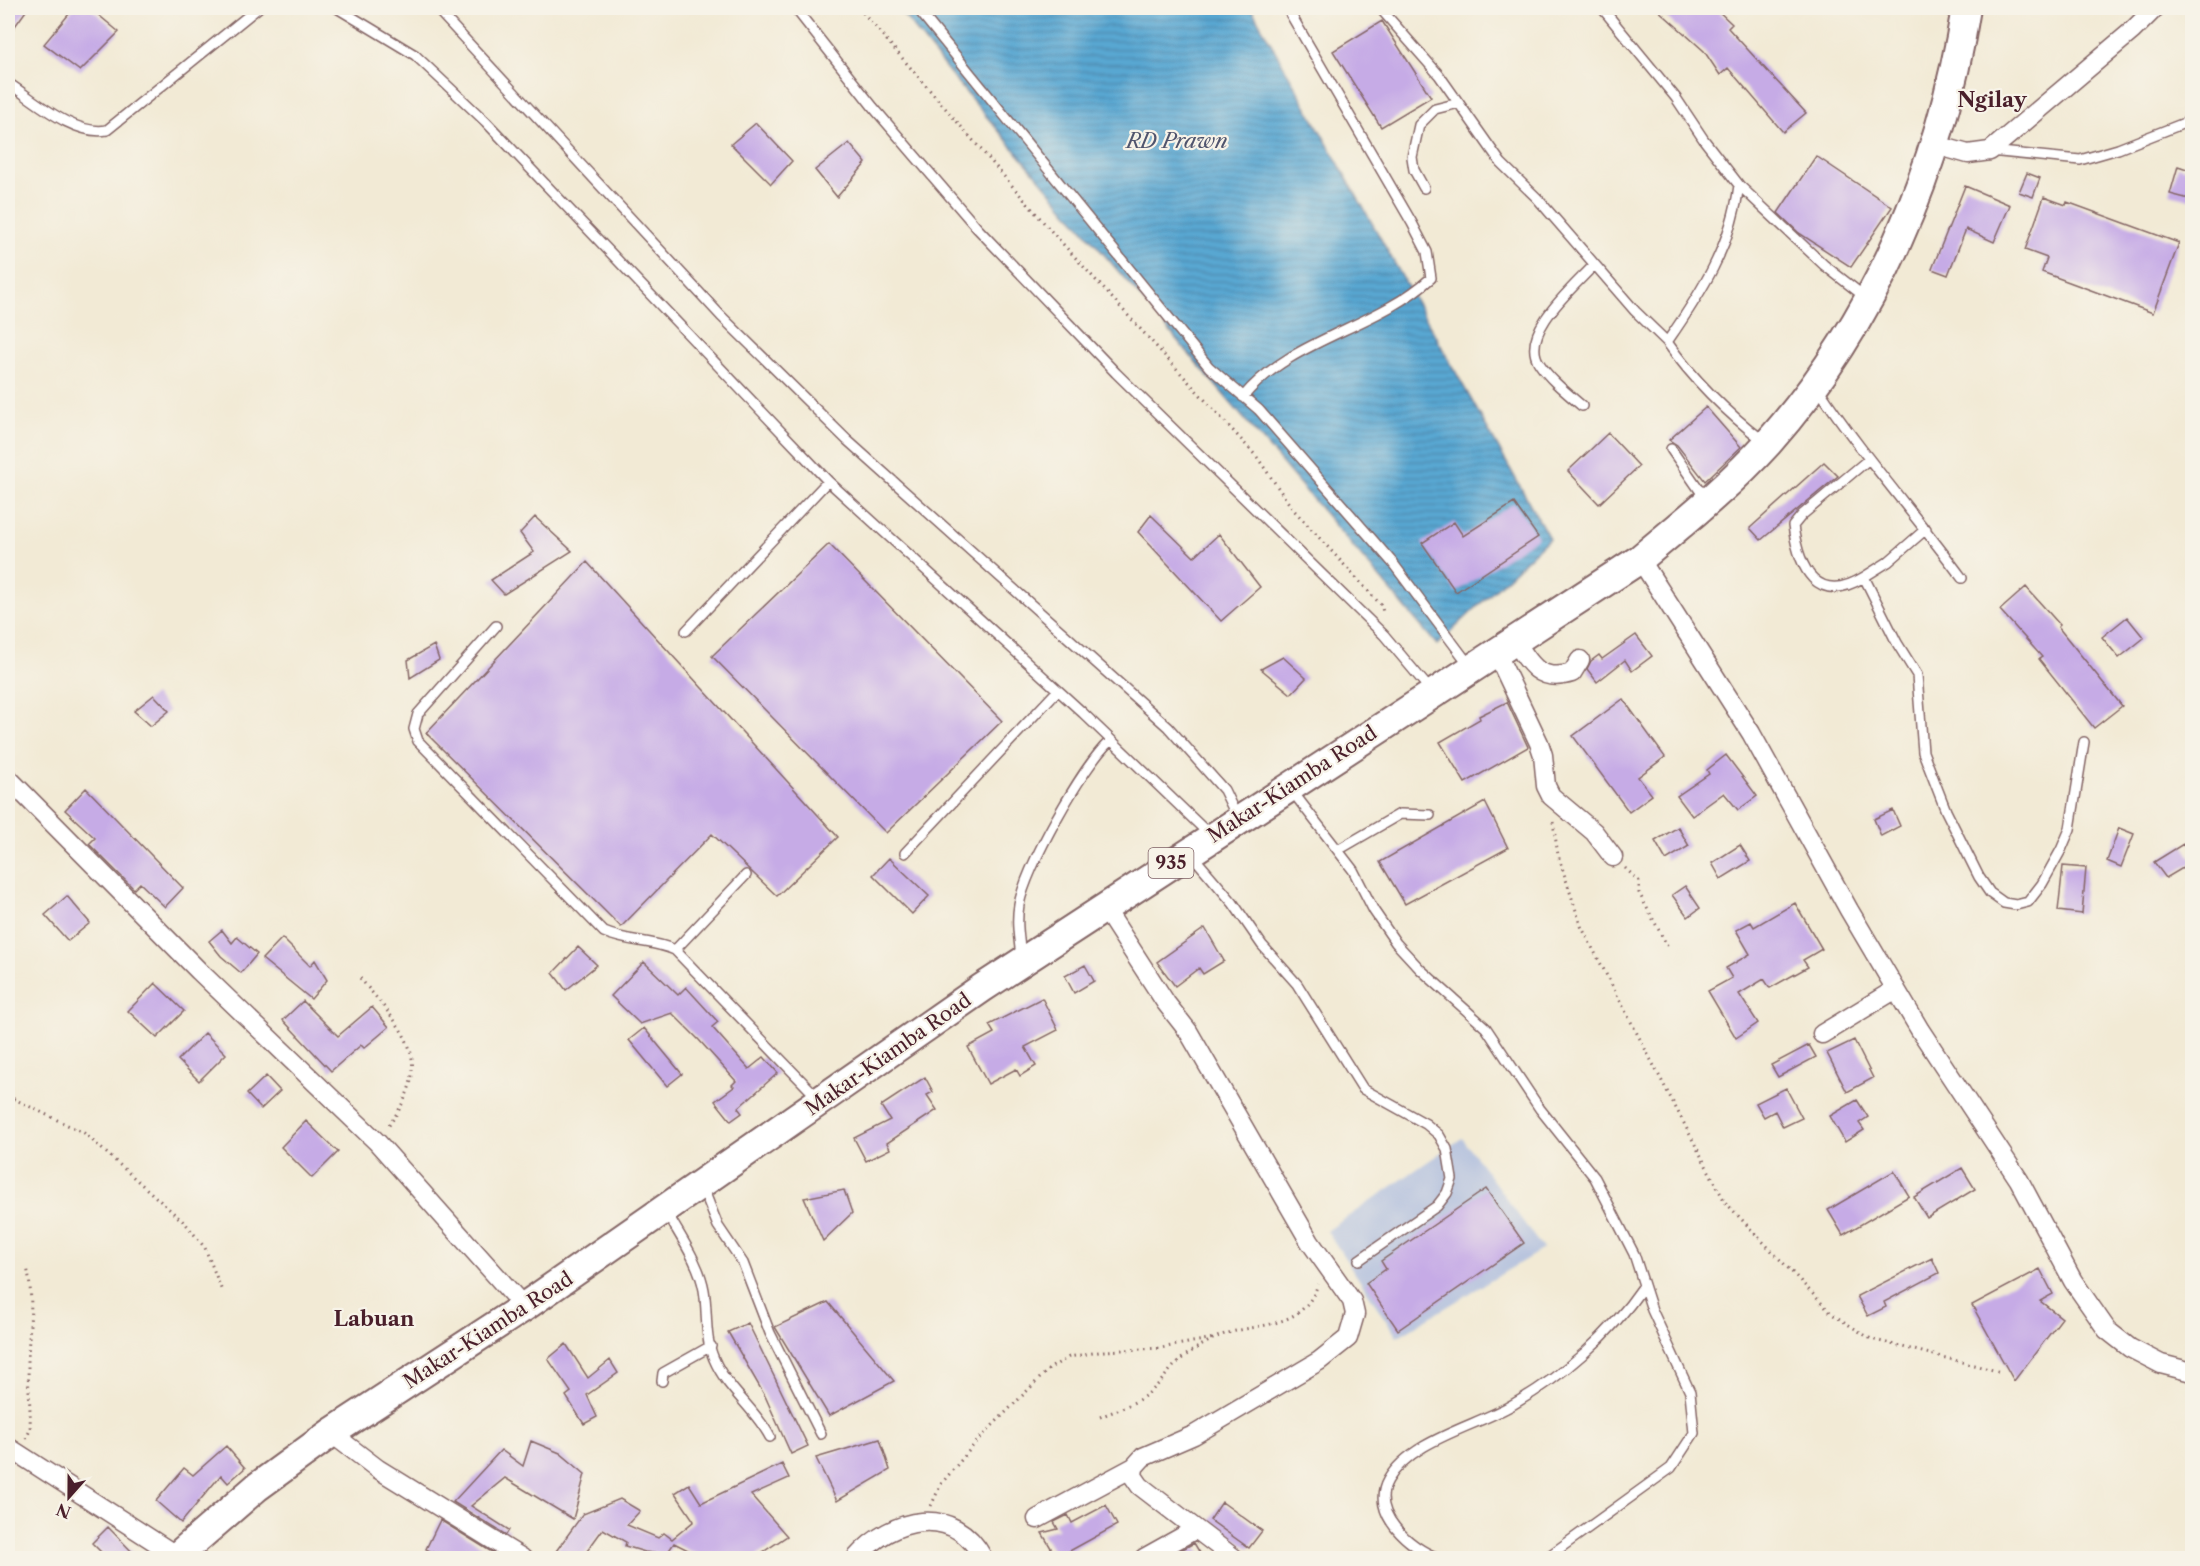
<svg xmlns="http://www.w3.org/2000/svg" width="2200" height="1566" font-family="'Libre Caslon Text',serif">
	<style>
		.industrial { fill: #b9c5de }
		.water { fill: url(#water-rules); stroke: #52637e; stroke-width: 1.5 }
		.building { fill: #c6abe6 }
		.lines { fill: none; stroke-linecap: round; stroke-linejoin: round }
		.service-casing { stroke: #856666; stroke-width: 12 }
		.minor-casing { stroke: #856666; stroke-width: 21 }
		.primary-casing { stroke: #856666; stroke-width: 32 }
		.path { stroke: #856666; stroke-width: 3; stroke-dasharray: 1.5 4.5; stroke-linecap: butt }
		.service { stroke: #fff; stroke-width: 9 }
		.minor { stroke: #fff; stroke-width: 18 }
		.primary { stroke: #fff; stroke-width: 28 }
		.labels { text-anchor: middle; dominant-baseline: central; stroke-width: 4.5; stroke-linejoin: round; paint-order: stroke }
		.shield { fill: #f7f3e8; stroke: #7e5f64; stroke-width: 1.5 }
		.shield-label { font-size: 18px; font-weight: bold; fill: #4a1f2b }
		.street-label { font-size: 20px; fill: #4a1f2b; stroke: #f7f3e8 }
		.neighbourhood-label { font-size: 21px; font-weight: bold; fill: #4a1f2b; stroke: #f7f3e8 }
		.water-label { font-size: 21px; font-style: italic; fill: #50556e; stroke: #f7f3e8 }
	</style>
	<defs>
		<pattern id="water-rules" width="6" height="5" patternUnits="userSpaceOnUse" patternTransform="scale(1.5)"><rect width="6" height="5" fill="#59a7d2"/><path d="M0 2.5h6" fill="none" stroke="#4c87ab"/></pattern>
	</defs>
	<rect width="100%" height="100%" fill="#f7f3e8"/>
	<filter id="ink" filterUnits="userSpaceOnUse"><feTurbulence type="fractalNoise" baseFrequency=".0167" numOctaves="2"/><feDisplacementMap in="SourceGraphic" scale="12" xChannelSelector="R" yChannelSelector="G"/><feConvolveMatrix kernelMatrix="1 2 1 2 8 2 1 2 1" color-interpolation-filters="sRGB"/></filter>
	<filter id="wash" filterUnits="userSpaceOnUse"><feTurbulence type="fractalNoise" baseFrequency=".008" numOctaves="4" result="noise"/><feDisplacementMap in="SourceGraphic" scale="24" xChannelSelector="R" yChannelSelector="G"/><feGaussianBlur stdDeviation="1.35" result="paint"/><feColorMatrix in="noise" values="0 0 0 0 0 0 0 0 0 0 0 0 0 0 0 0 0 1.4 0 .05"/><feComposite in="paint" operator="in"/></filter>
	<g filter="url(#wash)">
		<rect width="100%" height="100%" fill="#f2ead5"/>
		<path class="industrial" d="M1462,1138L1543,1249L1397,1337L1327,1231Z"/>
		<path class="water" d="M898,8H1251L1549,538L1437,645L952,76Z"/>
		<g id="blocks">
			<path class="building" d="M8,8H28L8,36Z
				M74,8H90L119,32L80,71L44,44Z
				M1656,8H1715L1732,24L1728,28L1806,113L1783,132L1728,68L1720,75L1704,51Z
				M1382,21L1431,97L1381,127L1333,51Z
				M756,123L792,161L771,184L731,144Z
				M849,143L866,163L837,197L815,170Z
				M1816,156L1892,207L1851,267L1799,233L1778,213Z
				M2178,166L2193,171V200L2170,194Z
				M2027,173L2040,178L2033,197L2019,192Z
				M1965,186L2010,205L1994,242L1966,229L1948,275L1932,269Z
				M2044,197L2066,205L2067,202L2179,243L2153,313L2042,272L2047,258L2025,250Z
				M1706,407L1741,447L1705,481L1677,445L1669,440Z
				M1608,433L1639,466L1599,504L1568,471Z
				M1824,462L1838,476L1761,540L1750,528Z
				M1514,503L1538,537L1456,592L1422,543L1454,522L1463,536Z
				M1151,515L1194,557L1219,534L1260,587L1221,621L1138,532Z
				M535,517L572,551L504,594L491,580L534,552L520,533Z
				M829,544L1002,721L886,833L712,656Z
				M587,562L838,837L777,896L712,834L621,927L426,733Z
				M2026,587L2060,625L2058,627L2122,706L2094,728L2039,659L2042,657L2000,610Z
				M2127,617L2144,638L2119,658L2102,637Z
				M1636,635L1652,656L1632,671L1625,660L1597,682L1587,669L1591,661L1599,655L1602,659Z
				M434,645L439,660L410,678L408,660Z
				M1283,657L1306,678L1291,694L1261,669Z
				M154,695L169,711L151,726L134,711Z
				M1623,699L1665,757L1638,777L1652,795L1629,812L1573,736Z
				M1507,702L1528,747L1465,783L1440,742L1480,719L1479,716Z
				M1726,755L1757,796L1738,810L1724,793L1692,816L1677,796L1709,774L1707,770Z
				M86,788L183,888L165,907L140,883L134,889L89,844L95,838L65,810Z
				M1485,802L1508,848L1405,904L1380,862Z
				M1893,810L1900,826L1881,836L1874,819Z
				M1678,827L1689,846L1666,860L1655,841Z
				M2119,828L2134,834L2121,867L2107,861Z
				M2183,844L2193,862L2166,878L2154,862Z
				M1740,845L1750,861L1721,879L1712,863Z
				M889,858L929,896L912,914L873,875Z
				M2063,866L2086,868L2082,914L2058,911Z
				M1685,886L1700,908L1688,917L1672,895Z
				M67,896L90,923L68,941L45,915Z
				M1795,903L1822,949L1803,960L1808,967L1770,988L1764,979L1739,994L1758,1023L1736,1038L1708,991L1732,978L1726,968L1750,954L1736,930L1751,922L1754,927Z
				M1205,928L1224,961L1203,974L1199,968L1175,986L1157,962Z
				M222,930L232,943L237,937L257,954L241,973L221,956L209,941Z
				M282,938L310,966L315,960L327,980L311,999L262,959Z
				M578,947L597,965L566,990L553,973Z
				M644,962L678,995L686,987L718,1022L712,1027L749,1069L764,1057L778,1073L738,1108L742,1113L731,1121L715,1101L734,1087L732,1085L736,1081L699,1040L672,1013L640,1024L611,996Z
				M1085,965L1094,981L1074,993L1065,976Z
				M155,983L184,1011L157,1038L128,1011Z
				M1042,998L1058,1030L1025,1047L1036,1066L1020,1076L1016,1069L988,1084L968,1047L994,1033L989,1025Z
				M303,1001L338,1036L372,1007L389,1027L364,1048L361,1045L331,1071L283,1020Z
				M644,1028L682,1074L667,1086L629,1040Z
				M205,1033L226,1054L199,1081L178,1060Z
				M1854,1040L1873,1078L1847,1092L1827,1053Z
				M1809,1045L1816,1057L1778,1077L1771,1065Z
				M266,1076L280,1091L261,1109L247,1094Z
				M925,1077L933,1092L927,1095L937,1110L887,1143L890,1149L866,1161L854,1138L890,1120L881,1106Z
				M1786,1088L1802,1118L1783,1127L1775,1111L1764,1117L1756,1103Z
				M1857,1100L1868,1117L1859,1123L1864,1130L1845,1142L1830,1116Z
				M306,1121L338,1152L312,1178L281,1147Z
				M1962,1168L1975,1189L1927,1218L1914,1197Z
				M1894,1171L1909,1196L1843,1235L1828,1210Z
				M1486,1189L1524,1243L1398,1330L1366,1283L1386,1269L1381,1261Z
				M844,1190L852,1213L823,1241L804,1198Z
				M1932,1258L1939,1273L1884,1302L1886,1307L1868,1316L1857,1296Z
				M2040,1269L2053,1294L2040,1301L2062,1318L2014,1381L1972,1305Z
				M828,1302L894,1381L829,1416L775,1327Z
				M748,1323L808,1446L791,1454L765,1396L728,1332Z
				M566,1344L588,1378L610,1360L618,1373L587,1395L597,1417L584,1424L566,1396L571,1392L548,1359Z
				M880,1439L890,1470L837,1501L816,1458Z
				M531,1441L560,1453L585,1474L573,1519L505,1478L471,1506L509,1530L506,1535L453,1502L501,1450L523,1466Z
				M226,1446L245,1468L228,1483L221,1475L181,1523L156,1501L184,1468L193,1475Z
				M782,1464L789,1478L751,1495L787,1536L754,1558H704L674,1543L666,1555L645,1552L625,1546L626,1542L603,1529L582,1558H551L583,1514L620,1499L640,1511L627,1525L658,1538L664,1533L672,1539L694,1521L675,1493L689,1484L701,1503Z
				M1222,1502L1262,1531L1249,1548L1210,1520Z
				M1106,1505L1117,1525L1057,1558L1042,1533L1058,1529L1054,1522L1068,1515L1072,1523Z
				M440,1520L495,1554L492,1558H443L426,1549Z
				M108,1527L138,1558H107L92,1543Z
				M1194,1543L1203,1558H1166Z"/>
		</g>
	</g>
	<g filter="url(#ink)">
		<use href="#blocks" fill-opacity="0" stroke="#856666" stroke-width="1.5"/>
		<g class="lines">
			<g class="service-casing">
				<path id="service" d="M337,8L415,55L486,122L828,481L1083,713L1211,836
					M436,8L721,316L847,440L1168,727L1224,790L1237,817
					M795,8L873,107L977,228L1116,373L1384,635L1432,692
					M917,8L1209,367L1259,410L1392,562L1470,666
					M1380,8L1439,75L1501,163L1537,198L1635,311L1667,342
					M1602,8L1676,98L1704,140L1739,185L1824,265L1865,297
					M8,83C36,101 73,136 107,130L258,8
					M1990,151L2080,160L2118,149L2192,120
					M1739,185C1732,245 1701,293 1667,342C1695,382 1727,413 1765,442
					M1424,188L1414,170L1412,157L1419,125L1435,109L1459,103
					M1818,388C1862,455 1915,514 1962,578
					M1243,397C1292,338 1375,329 1431,278L1427,252L1412,223L1287,8
					M1582,406C1567,393 1550,380 1539,363C1519,332 1575,286 1594,265
					M1671,449L1705,498
					M1926,529L1888,562L1864,577L1897,643L1917,675L1923,752L1946,811L1979,877L1990,893L2004,903L2016,905L2028,902L2042,884L2061,850L2070,829L2084,742
					M1864,577C1817,606 1799,569 1793,526L1802,515L1869,459
					M496,626L418,714L414,729L418,741L604,932C630,943 649,939 675,950L819,1099
					M686,631L828,481
					M1292,791L1353,870L1374,911L1396,943L1420,969L1486,1028L1540,1109L1595,1178L1634,1254L1652,1310L1690,1392L1694,1433L1671,1468L1549,1556L1542,1558
					M1338,850L1400,814L1430,815
					M905,853L1058,690
					M1192,855L1233,903L1262,945L1297,984L1363,1089L1426,1124L1439,1135L1447,1149L1452,1179L1447,1193L1437,1206L1359,1260
					M675,950L746,875
					M1021,956C1019,939 1016,922 1019,905C1025,869 1083,765 1110,741
					M703,1188L718,1226L743,1263L770,1333L821,1434
					M666,1211C679,1235 699,1262 704,1290C708,1313 704,1337 714,1359C727,1390 755,1408 770,1437
					M662,1381L663,1373L711,1346
					M1438,1558C1410,1548 1369,1513 1388,1480C1411,1440 1474,1427 1512,1405C1563,1376 1610,1335 1643,1287"/>
			</g>
			<g class="minor-casing">
				<path id="minor" d="M1936,145L1968,154L1990,151L2132,31L2155,8
					M1640,559L1751,733L1849,910L1920,1030L2019,1180L2073,1281L2107,1330L2130,1348L2161,1364L2192,1372
					M1515,640C1529,664 1540,683 1572,673L1580,660
					M1496,652L1539,743L1543,755L1546,786L1551,796L1594,832L1613,857
					M8,778L199,971L377,1142L524,1307
					M1104,907L1166,1003L1188,1031L1310,1242L1352,1301L1355,1314L1348,1338L1319,1361L1194,1435L1143,1457L1134,1467L1133,1476L1140,1486L1196,1529
					M1822,1034L1896,989
					M331,1433L378,1469L522,1558
					M8,1447L177,1556
					M1037,1519L1134,1467
					M856,1558C892,1517 954,1503 983,1558
					M1144,1558L1196,1529L1234,1558"/>
			</g>
			<g class="primary-casing">
				<path id="primary" d="M175,1558L257,1487L331,1433L524,1307L982,988L1640,559C1684,522 1729,486 1768,443C1876,321 1941,168 1966,8"/>
			</g>
			<path class="path" d="M859,8L1052,232L1257,457L1292,508L1382,606L1383,615
				M1553,822L1558,855L1581,926L1725,1202L1832,1314L1871,1339L2001,1372
				M1625,868L1639,881V893L1669,949
				M360,978C406,1034 437,1059 387,1128
				M8,1096L84,1133L186,1224L205,1248L222,1291
				M1100,1417C1117,1410 1135,1404 1150,1392C1161,1383 1168,1371 1178,1362C1187,1353 1202,1345 1213,1339C1249,1320 1301,1335 1318,1284
				M26,1439L30,1430C31,1408 28,1387 28,1365C28,1327 35,1307 27,1267
				M931,1506L941,1484L978,1440L1050,1368L1069,1357L1104,1351L1161,1348L1214,1338"/>
			<use href="#service" class="service"/>
			<use href="#minor" class="minor"/>
			<use href="#primary" class="primary"/>
		</g>
	</g>
	<g class="labels">
		<rect class="shield" x="1148.5" y="848" width="45" height="30" rx="4.5"/>
		<g class="shield-label">
			<text x="1171" y="863">935</text>
		</g>
		<g class="street-label">
			<text transform="translate(1292 784) rotate(-33)">Makar-Kiamba Road</text>
			<text transform="translate(888 1054) rotate(-35)">Makar-Kiamba Road</text>
			<text transform="translate(488 1330) rotate(-33)">Makar-Kiamba Road</text>
		</g>
		<g class="neighbourhood-label">
			<text x="1992" y="99">Ngilay</text>
			<text x="374" y="1318">Labuan</text>
		</g>
		<g class="water-label">
			<text x="1177" y="140">RD Prawn</text>
		</g>
	</g>
	<rect width="2200" height="1566" fill="none" stroke="#f7f3e8" stroke-width="30"/>
	<g transform="translate(69 1497) rotate(201)" stroke="#f7f3e8" stroke-width="4.5" paint-order="stroke">
	<path d="M0-4.5L10 22L0 15L-10 22Z" fill="#4a1f2b"/>
	<text y="-9" font-size="16" font-weight="bold" text-anchor="middle" fill="#4a1f2b">N</text>
	</g>
</svg>
